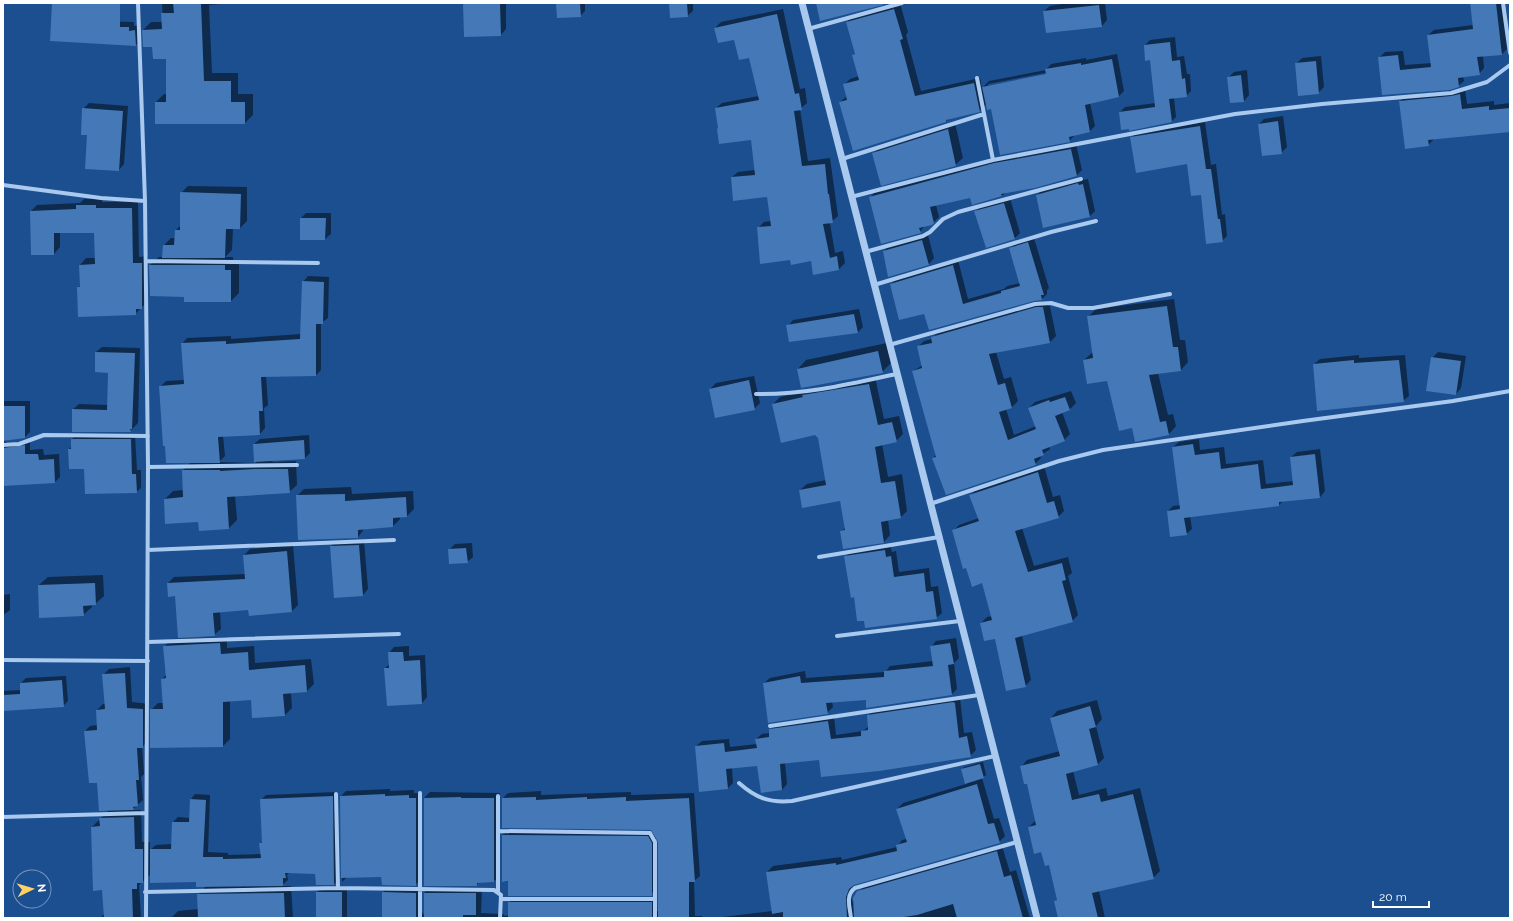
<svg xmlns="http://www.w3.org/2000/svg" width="1513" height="921" font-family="Raleway,sans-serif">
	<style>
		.shadow { fill: #0007; fill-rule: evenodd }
		.building { fill: #4478b7 }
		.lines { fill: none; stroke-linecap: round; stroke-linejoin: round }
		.minor { stroke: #a9c9ee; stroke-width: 4 }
		.tertiary { stroke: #a9c9ee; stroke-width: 7 }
	</style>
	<rect width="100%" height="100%" fill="#1b4f8f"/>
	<path class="shadow" d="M53,3H96L97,21L134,22V26L141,25V40L136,45Z
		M162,3H232L209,5L212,73H238V94H253V115L245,123L156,102L164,94H167V58L153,46L143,30L151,22H163Z
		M464,3H506V29L501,35L465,36Z
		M557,3H585V11L580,16Z
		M670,3H693V11L687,16Z
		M900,3L908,32L906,35L921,91L980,78L982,88L989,81L1046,70L1051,64L1086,58V60L1117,54L1124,91L1119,96L1090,103L1095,126L1090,131L1075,135L1069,141L991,108L987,104L979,111L949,118L946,121L840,102L847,96L844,85L850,79L859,76L853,55L856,53L847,22L853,16ZM1050,72L1051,74L988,86V84Z
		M1068,3H1105L1107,20L1102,26L1044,11L1050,6Z
		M1470,3H1501L1507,49L1502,54L1483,56L1484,68L1479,74L1463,76L1464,81L1458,86L1383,94L1379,58L1385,52L1403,51L1405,65L1432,63L1428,35L1434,30L1473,25Z
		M783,9L800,89L805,88L807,103L800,109L808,161L830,158L838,216L830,223L835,253L843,251L845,263L839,269L814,274L811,260L791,259L758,228L764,222L771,221L768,196L732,177L738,172L755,170L752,139L719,128L716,108L722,103L759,96L750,57L735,38L715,28L721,22Z
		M1175,37L1177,57L1184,56L1187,74H1190L1191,91L1186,96L1174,98L1176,117L1171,122L1120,112L1125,107L1156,103L1151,59L1145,45L1150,40Z
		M1321,56L1324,87L1318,93L1296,64L1302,58Z
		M1247,70L1249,95L1244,101L1228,78L1234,72Z
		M1465,89L1467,104L1494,101V105L1510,103V131L1434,139L1428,145L1400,101L1405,96Z
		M89,103L128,106L124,164L119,170L88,134L83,109Z
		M1283,116L1287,147L1281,153L1259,124L1264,119Z
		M1205,122L1211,165L1216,164L1222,215L1225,214L1227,236L1222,241L1188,163L1131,138L1136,133Z
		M955,123L963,158L955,165L874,153L881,146Z
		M1076,144L1082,170L1076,176L1006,192L1002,196L973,203L971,197L936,205L939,217L932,224L925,225L920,232L870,198L875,192L1000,158Z
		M1084,179V180L1088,179L1095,211L1090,216L1037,195L1043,189Z
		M188,186L247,187V221L240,228H233L232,250L225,257H233V262H239V293L231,301L185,296L151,295L150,265L159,257H163L164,245L171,238H175L176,230L181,225V193Z
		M1010,198L1020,233L1015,238L986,247L975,212L981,206Z
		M84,199H102V202H138L139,257L148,256V301L135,314L78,288L81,285L80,265L86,258H96L95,232H60V247L54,254L31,211L37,205L80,203Z
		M306,213H331V234L325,239L301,218Z
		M928,235L934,258L929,264L889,276L884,251L889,246Z
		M1034,238L1049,288L1047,290V294L1042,299L925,312L891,284L897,279L958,260L968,299L1004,289L1007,286L1020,283L1010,249L1016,243Z
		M308,276L329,277L328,318L321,323V370L316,375H266L268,405L264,408L265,428L260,434L223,436L225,456L219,462L256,463L254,444L260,439L309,435L310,453L305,458L272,460L273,462L296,461L297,485L289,492L235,495L237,520L229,528L199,521L165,499L173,491L184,490L183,470L191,462L160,387L166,381L184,380L182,344L187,338L231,336V339L301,334L303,282Z
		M1174,299L1180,340H1185L1188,362L1181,370L1158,373L1168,415L1173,414L1176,426L1169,434L1132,426L1108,380L1084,360L1093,352L1088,317L1096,309Z
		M1049,301L1056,336L1050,342L996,352L1004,379L1011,377L1018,401L1012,407L1006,409L1014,435L1036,426L1029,408L1035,402L1071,391L1076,403L1070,409L1062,412L1070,434L1064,440L1049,446L1050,449L1040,456L1041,458L1035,464L933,458L936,455L913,371L923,365L918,347L924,341L932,339L938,331Z
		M859,309L863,327L858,332L788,326L793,320Z
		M887,343L891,363L882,372L798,369L806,360Z
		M102,347L140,348L138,423L130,431L73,409L79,404L108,405L109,372L96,352Z
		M1438,352L1466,356L1461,388L1456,394L1432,358Z
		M1359,355V358L1405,355L1409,396L1403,401L1314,364L1320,359Z
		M754,376L760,403L754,409L710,389L716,383Z
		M875,377L884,419L899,416L903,434L896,441L882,444L888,477L902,474L907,511L901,517L888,520L890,535L884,542L841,532L846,527L840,500L800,490L807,484L826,480L819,438L816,434L773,404L780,397L807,391L810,389Z
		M3,401H30V432L25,437L4,441L9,444L30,441V450L43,449L44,455L59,454L60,477L55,482L3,485Z
		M77,434L135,435L137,470H141V488L136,492L85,467L69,449L72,446V439Z
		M1199,439L1200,450L1224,447L1226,464L1263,460L1266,484L1294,481L1291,457L1297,452L1320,449L1325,491L1320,497L1283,501L1279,505L1190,516L1192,529L1186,534L1168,511L1173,506L1181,505L1173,447L1179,442Z
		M1044,466L1053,497L1060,495L1064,511L1058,517L1022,528L1034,566L1068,557L1072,573L1068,576L1078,615L1072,621L1022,635L1031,680L1025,686L995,638L981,623L987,617L992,616L983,582L953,531L959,525L979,518L971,495L977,489Z
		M351,487L352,494L413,491L414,509L407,516H400V519L393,526L365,528L358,537L297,496L304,489Z
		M364,540L368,589L363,595L331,546L336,541Z
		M472,543L473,557L467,562L449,550L455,544Z
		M293,545L298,605L292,611L249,609L220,611L221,629L214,635L168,583L174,577L246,574L244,555L250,549Z
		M890,545L892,552L896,551L899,572L929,568L931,587L938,586L942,613L936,618L864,619L845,557L851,551Z
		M103,575L104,596L95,604H92V607L83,615L39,585L48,577Z
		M10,594V610L3,615V595Z
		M227,637V648L254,646L255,663L311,659L314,684L307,691L291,693L292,708L285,715L251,699L230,700V739L223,746L151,710L158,703H164L162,679L167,674L165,646L171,639Z
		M956,638L959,658L954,663L957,689L952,694L832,701L833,707L827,713L764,683L770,678L805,671L806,678L885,672L890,666L933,661L931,647L936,641Z
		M409,646V656L425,655L427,697L422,703L385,668L390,664L389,653L394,647Z
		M130,667L132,702L149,704L148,741L142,747L144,774L141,777L143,800L132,810H141L142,842H150V850L156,845L172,844L173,822L178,817L190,818L191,799L195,794L210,795L208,852L228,853V855L261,854L260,844L263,841L261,800L266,795L337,792L339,879L334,884H316V873L290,872L287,875L288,880L281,886H291L293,918H171L178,911L199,909L198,895L206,886L197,881L151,874L139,885L141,918H100L105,913L103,889L92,827L109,810L98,782L85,731L90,726L98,725L97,710L103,704H106L103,675L109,669Z
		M66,676L68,701L63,706L3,710V691L21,690V683L26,678Z
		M960,698L964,733L972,732L976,750L970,756L820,759L785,763L787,784L782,790L758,764L732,768L733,783L728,788L696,746L702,741L729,739L730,747L757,744L756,739L762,734L770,733V730L775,724L834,716L836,735L863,731L869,726L868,716L873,710Z
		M1097,700L1102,719L1096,726L1104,758L1098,764L1073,771L1079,795L1106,788L1108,796L1140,788L1160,871L1153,878L1099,891L1105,918H1059L1055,901L1058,899L1050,864L1029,827L1036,820L1027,783L1021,767L1027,760L1060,751L1051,718L1057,711Z
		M983,762L986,775L982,778L994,819L999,818L1005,836L999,842L854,884L851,891L852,902L864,886L1002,846L1010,872L1016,870L1030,918H714L772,911L767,872L773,866L841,857L842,860L897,847L902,840L907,839L897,809L903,803L966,784L962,769L964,767Z
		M390,789V791L414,790V793H422V879L416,884H383L382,876L347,877L342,882L341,796L346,791Z
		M541,791V795L631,792V795L694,793L700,876L694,881L695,916H702V918H382L383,892L388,887H422V912L424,915V893L430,887L482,888L481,913L503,914L505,916L509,915V903L515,897H657V911H659L660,842L656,836V889L651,894L502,881V835L508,830L654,832L653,829L502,799L508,793Z
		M430,792L500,793V876L494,881L480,882L476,885H424V798Z
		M347,886V918H317V892L322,887Z"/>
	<path class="building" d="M52,3H120V27H129V31L135,30L136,46L50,41Z
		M173,3H201L204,81H231V102H245V124H155V102H166V59H153L152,47H143L142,30L162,29L161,13H174Z
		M463,3L500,4L501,36L464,37Z
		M556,3H580L581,17L557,18Z
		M669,3H687L688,17L670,18Z
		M816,3H883V5L820,21Z
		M1470,3H1496L1502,55L1477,57L1480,75L1458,78L1459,87L1450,90L1382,95L1378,57L1398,55L1400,70L1431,67L1427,35L1473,29Z
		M1099,5L1102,27L1046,33L1043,11Z
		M894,9L903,39L900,40L915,96L974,83L980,112L946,120V122L853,151L839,102L847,100L843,84L859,80L852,55L855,54L846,22Z
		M777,14L795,94L799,93L802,110L794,111L802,166L825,164L828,194H829L833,223L823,224L830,258L837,256L839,270L813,275L811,261L791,265L790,260L760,264L757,227L771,226L767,197L733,201L731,177L755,175L751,140L719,144L717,129L718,128L715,108L759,100L749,58L739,60L734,40L718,43L714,28Z
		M1170,42L1172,61L1180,60L1182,79L1185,78L1187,97L1169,99L1172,122L1129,131V129L1121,130L1119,112L1155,107L1150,60L1145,61L1144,45Z
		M1112,59L1119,97L1085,105L1090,132L1069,137L1070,142L1000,155L991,109L987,110L982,87L1046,74L1045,69L1081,63V65Z
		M1316,61L1319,94L1298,96L1295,63Z
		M1241,75L1244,102L1230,103L1227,77Z
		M1460,94L1462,109L1489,106V110L1510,108V132L1428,140L1429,146L1405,149L1399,101L1451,96Z
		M82,108L123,111L119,171L85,169L87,135H81Z
		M1278,121L1282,154L1262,156L1258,124Z
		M1200,126L1206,169H1211L1218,219H1220L1223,242L1206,244L1201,195L1191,196L1187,164L1136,173L1130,137Z
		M948,129L956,166L881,186L872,153Z
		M1071,149L1077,176L1035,188L1001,194L1002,196L972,205L970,198L930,207L934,223L932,225L919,228L921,233L881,244L869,197L994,163Z
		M1078,183L1079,185L1083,184L1090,217L1043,228L1036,195Z
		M180,192L241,194L240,229H226L225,258H162L163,245H174L175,230H180Z
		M1004,203L1015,239L986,248L974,211Z
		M76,205H96V208H132L133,263H142V309H136V315L78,317L77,287H80L79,265L95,264L94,233H54V255H31L30,211L76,209Z
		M300,218H326L325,240H300Z
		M922,240L929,265L888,277L883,251Z
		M1028,242L1044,295H1041L1042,300L1034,301L929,330L924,314L899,320L890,284L953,265L963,304L1001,293V291L1020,286L1009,248Z
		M149,265H225V270H231V302H184V297L150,296Z
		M302,281L324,282L323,324H316V376L261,377L263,411H259L260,435L218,437L220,463H166L165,446H163L159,386L184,384L181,343L226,341V344L300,339Z
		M1167,306L1173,347H1178L1181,371L1149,375L1160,422L1166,421L1169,435L1135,442L1132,428L1119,431L1107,381L1087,384L1083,360L1093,358L1087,316Z
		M1036,307H1043L1050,343L989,354L998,385L1005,383L1012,408L999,412L1008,440L1036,429L1028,408L1049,400L1050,402L1065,397L1070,410L1055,416L1065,441L1042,450L1044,455L1034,459L1036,465L946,495L932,458L936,457L912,371L922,368L917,346L932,343L931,337Z
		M854,314L858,333L789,342L786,325Z
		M878,351L883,373L801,388L797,369Z
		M95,352L135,353L132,429H130L131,432H72V409L107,410L108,373L95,372Z
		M1431,357L1461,361L1456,395L1426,391Z
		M1354,360V363L1399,360L1404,402L1317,411L1313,364Z
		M749,380L755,410L715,418L709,389Z
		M869,384L878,425L892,422L897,442L875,447L881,483L895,481L901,518L881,522L884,543L843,549L840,531L845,530L840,501L802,508L799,490L826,485L818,438L815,435L781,443L772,404L803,397L802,395Z
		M3,406H25V438L3,441Z
		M71,439H131L132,474H136L137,493L85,494L84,469H69L68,449H71Z
		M304,440L305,459L254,462L253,444Z
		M1193,444L1195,455L1219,452L1221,469L1258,464L1261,489L1293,485L1290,457L1315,454L1320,498L1279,502V506L1184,518L1187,535L1170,537L1167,511L1180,509L1172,447Z
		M25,445V454H38L39,460L54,459L55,483L3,486V448Z
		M255,469H288L290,493L227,497L229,529L199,531L198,522L165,524L164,499L183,497L182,470H220V471Z
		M1038,472L1047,503L1054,501L1059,518L1015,531L1028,572L1062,563L1066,580L1062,581L1073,622L1015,638L1026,687L1006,691L995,639L984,641L980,623L992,620L982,583L972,587L966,568L963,569L952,530L979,521L969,495Z
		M345,494V501L406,497L407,517L393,518V527L358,530V538L298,540L296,495Z
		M359,545L363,596L334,598L330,546Z
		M466,548L468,563L449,564L448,549Z
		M885,550L886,557L891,556L894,577L924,573L926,592L933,591L937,619L865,628L864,621H857L854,597L851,598L844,556Z
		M287,551L292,612L249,616L248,610L213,613L215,636L178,638L175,596L168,597L167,583L245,579L243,555Z
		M95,583L96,605L83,606L84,616L39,618L38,585Z
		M220,643L221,654L248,652L249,670L305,665L307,692L283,694L285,716L252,718L251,700L223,702V747L150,748V709H163L161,679L166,678L163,646Z
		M950,643L954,664L948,665L952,695L866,708V700L826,703L828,714L768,723L763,683L800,676L801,683L884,677V671L933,666L930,646Z
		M388,652H403L404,661L420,660L422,704L387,706L384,668H389Z
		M125,673L127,708L143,709V748H137L139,780H136L138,806L133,807L134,810L99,811L97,783H89L84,731L97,730L96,710L105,709L102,674Z
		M62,680L64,707L3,711V695L20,694V683Z
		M953,702L955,703L959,738L967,736L971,757L879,771L821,777L819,760L780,764L782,790L761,793L757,766L726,769L728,789L699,792L695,746L724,743L725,752L757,748L755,739L769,737V729L828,721L831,739L861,736V731L868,730L867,715Z
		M1090,706L1096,727L1089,729L1098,765L1066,774L1072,800L1099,794L1101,802L1133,794L1154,879L1092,893L1098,918H1058L1054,901L1057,900L1049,865L1045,866L1041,852L1034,854L1028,827L1036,825L1027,784H1024L1020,766L1060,756L1050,718Z
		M980,764L984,778L965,784L961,769Z
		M977,784L988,824L994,823L1000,843L854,885L849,889L846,897L847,918H783V912L772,914L766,872L836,863V865L897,851L896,845L907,842L896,809Z
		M385,794V796L409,795V798H416V886L382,885L381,877L341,878V885L340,796Z
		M333,796L334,885H316L315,874L285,873L286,878H283V886L196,887V882L150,883V849H171L172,822H189L190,799L206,800L203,857H223V859L261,858L259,843H262L260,799Z
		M461,797V798H494V882L477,883V886H424V798Z
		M536,797V800L587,797V799L626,797V801L689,798L695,882H689V918H658V842L651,830L502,828V798Z
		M134,817L135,849H143V883H137V889H132L133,918H104L102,890L93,891L91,827L100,826L99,818Z
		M502,835L648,836L652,843V896H508V881L502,882Z
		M997,851L1004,877L1011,875L1023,918H957L953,904L917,915L897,918H854L853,898L857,891Z
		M316,892H342V918H316Z
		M382,892L416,893V918H382Z
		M284,893L285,918H198L197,894Z
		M424,893H476V915H463V918H424Z
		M508,902H652V918H508Z"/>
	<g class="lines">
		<path class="minor" d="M138,3L145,201L148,467L146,918
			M1503,3L1510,53
			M808,29L902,3
			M977,78L993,160
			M842,159L984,114
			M3,185L101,198L145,201
			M851,197L993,160L1235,114L1322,104L1451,93L1487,82L1510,65
			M865,252L923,236L930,232L943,219L958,212L1081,179
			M146,261L318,263
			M874,285L1051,232L1096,221
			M889,345L1035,304L1051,303L1068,308H1093L1170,294
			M756,394C804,395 850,384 896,374
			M3,445L19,444L44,435L148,436
			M148,467L297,465
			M930,504L1059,461L1103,450L1303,421L1453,401L1510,391
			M148,550L394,540
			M819,557L939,537
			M837,636L960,621
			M148,642L399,634
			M3,660L148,661
			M770,726L979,695
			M739,783C756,798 769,803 792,801L995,756
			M336,794L338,888
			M3,817L146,813
			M499,831L650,833L655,842V918
			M145,892L338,888L494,890L501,895L500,918
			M498,892V796
			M501,899H655
			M420,918V793
			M851,918C850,908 845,895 855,888L1017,842"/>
		<path class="tertiary" d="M802,3L1037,918"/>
	</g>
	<rect width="1513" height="921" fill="none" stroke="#ffffff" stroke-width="8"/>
	<g transform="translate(32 889) rotate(85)"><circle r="19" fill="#1b4f8f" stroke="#7695bc"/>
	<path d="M0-3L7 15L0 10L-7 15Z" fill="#ffd166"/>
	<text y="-6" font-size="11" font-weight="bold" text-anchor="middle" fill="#ffffff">N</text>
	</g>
	<path d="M1373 901v6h56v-6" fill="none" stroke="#ffffff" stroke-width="2"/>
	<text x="1379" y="901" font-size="12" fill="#ffffff" stroke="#1b4f8f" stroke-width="3" paint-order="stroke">20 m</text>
</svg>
